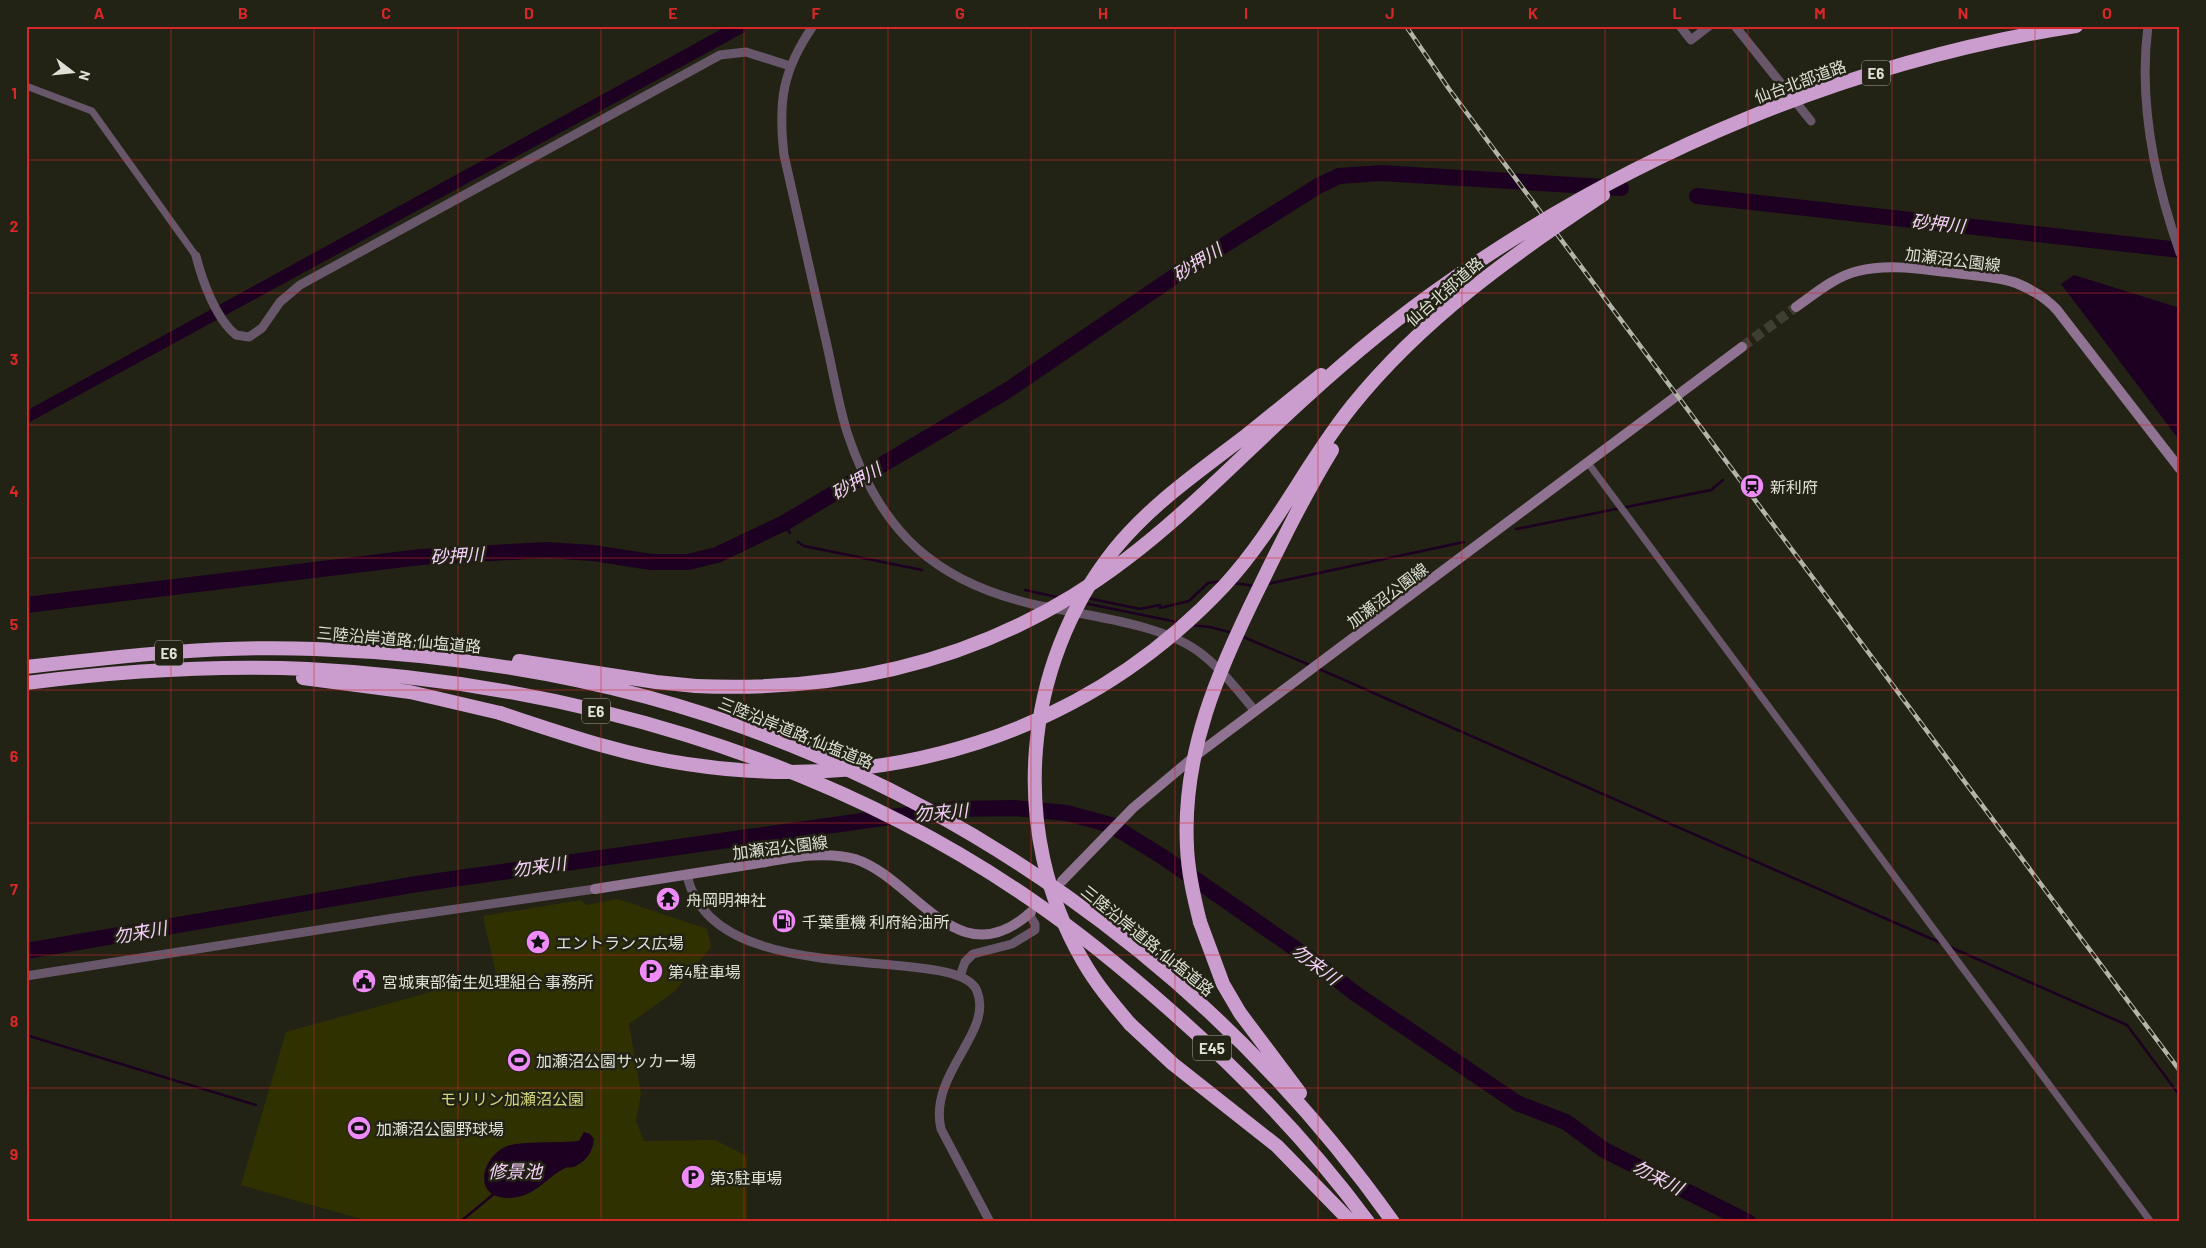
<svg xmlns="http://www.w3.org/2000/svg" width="2206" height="1248" font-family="Barlow,'Noto Sans JP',sans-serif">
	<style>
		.green { fill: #303101 }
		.water { fill: #1d0021 }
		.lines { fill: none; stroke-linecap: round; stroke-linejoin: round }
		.stream { stroke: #1d0021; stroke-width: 2.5 }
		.river { stroke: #1d0021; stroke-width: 16 }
		.secondary-tunnel { stroke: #3e3f32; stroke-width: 10; stroke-dasharray: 10 5; stroke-linecap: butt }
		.minor { stroke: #68566a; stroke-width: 7 }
		.tertiary { stroke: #68566a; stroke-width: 9 }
		.secondary { stroke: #907392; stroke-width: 10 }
		.motorway { stroke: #cb9dce; stroke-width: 14 }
		.rail-casing { stroke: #b4b5aa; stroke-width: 4.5 }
		.rail { stroke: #222315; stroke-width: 2.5; stroke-dasharray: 8; stroke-linecap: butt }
		.motorway-bridge { stroke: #cb9dce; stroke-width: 14 }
		.grid { fill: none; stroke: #d62828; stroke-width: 1; stroke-opacity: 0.55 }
		.labels { text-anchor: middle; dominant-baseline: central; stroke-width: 5; stroke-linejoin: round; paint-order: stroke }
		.shield { fill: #222315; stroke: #a6a79c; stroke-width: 1 }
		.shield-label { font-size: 15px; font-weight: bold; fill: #dfe0d6 }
		.street-label { font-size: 16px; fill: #dfe0d6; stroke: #222315 }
		.poi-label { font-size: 16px; fill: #dfe0d6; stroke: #222315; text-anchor: start }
		.park-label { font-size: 16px; fill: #cfd479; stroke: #222315 }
		.water-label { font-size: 18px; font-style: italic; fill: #f7d0fa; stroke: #222315 }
		.neatline { fill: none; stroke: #d62828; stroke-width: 2 }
		.grid-label { font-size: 16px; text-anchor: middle; font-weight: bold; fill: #d62828 }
	</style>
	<rect width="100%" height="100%" fill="#222315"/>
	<path class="green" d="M618,899L707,929L711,947L674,992L629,1024L641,1094L636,1121L644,1141L715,1140L747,1156V1222H372L241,1185L286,1032L496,974L483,916L581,900L586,905Z"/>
	<path class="water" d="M727,26H744L745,32L26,424V411Z
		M2074,275L2180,308V441L2061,284Z
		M584,1132L590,1134L594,1139C593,1151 587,1160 576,1166C572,1168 568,1167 565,1168C545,1178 535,1198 508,1198C472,1198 481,1157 507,1146C521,1141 560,1143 579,1141Z"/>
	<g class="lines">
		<path class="stream" d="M741,29L756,26
			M784,523L790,533
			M1516,529L1711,490L1723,480
			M798,542L804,546L922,570
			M1233,583L1255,586
			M1267,584L1464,542
			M1025,590L1057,597
			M1087,598L1140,609L1160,605V608L1189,601L1208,583L1223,581
			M1084,603L1177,622
			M1190,625L1210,627L1233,633
			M1241,636L1312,666
			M1317,668L1941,943
			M1950,947L2127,1025L2180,1096
			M26,1035L256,1105
			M460,1222L495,1193"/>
		<path class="river" d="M1697,196L2180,250
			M26,605L421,557L546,550L593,553L651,562H688L717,555L784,523L1008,390L1175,276L1318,186L1339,176L1381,173L1621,188
			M26,951L417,884L890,817L958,809L1014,808L1067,813L1111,825L1163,857L1316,963L1356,994L1517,1103L1566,1122L1604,1150L1748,1222"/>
		<path class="secondary-tunnel" d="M1742,347L1796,307"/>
		<path class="minor" d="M26,86L92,111L196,256
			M1588,463L2151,1222"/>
		<path class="tertiary" d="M813,26C782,71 778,102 784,155C798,217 812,279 826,341C833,371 838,403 847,432C880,533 937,584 1041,606C1088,616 1166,624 1203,655C1223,671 1239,692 1255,711
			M1680,26L1691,40L1709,26
			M1735,26L1811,121
			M2148,26C2138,103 2155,182 2180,253
			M196,256C202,280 216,319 236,335L249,337L262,328L280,302L300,285L720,55L746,52L790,66
			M687,875C712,996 958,941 977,991C994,1033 928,1073 941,1129L990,1222
			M26,976L394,918L595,889
			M960,976L965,962L973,954L1012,944L1035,930V924L1029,914"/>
		<path class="secondary" d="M1796,307C1816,293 1834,277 1858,271C1891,263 1924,270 1956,273C1976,276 1997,276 2016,283C2031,289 2046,298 2057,310L2180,469
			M1062,881L1133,808L1195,756L1742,347
			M595,889C644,881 693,874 741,866C777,861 819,849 855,859C915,878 958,979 1031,912"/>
		<path class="motorway" d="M1248,434L1321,375
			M519,661L656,682L696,686
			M26,667C122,656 218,645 315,649C426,653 539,668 647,697C946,778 1214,969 1393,1222
			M303,678L410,692L500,713
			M26,683C119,671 214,665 308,669C562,682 822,755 1033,901C1081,934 1127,972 1170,1010C1244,1075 1310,1143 1368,1222
			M1200,922L1223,984L1240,1013L1300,1093
			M1130,1024L1173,1064L1277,1146L1351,1222"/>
		<g class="rail-casing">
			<path id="rail" d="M1406,26L1449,89L2180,1071"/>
		</g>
		<use href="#rail" class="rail"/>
		<path class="motorway-bridge" d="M696,686C853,693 999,656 1125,560C1190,511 1246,451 1306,397C1351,356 1398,317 1447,283C1633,152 1851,61 2076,26
			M500,713C561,733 623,755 687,764C887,795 1084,735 1224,586C1275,531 1306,463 1352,406C1421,320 1512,255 1603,195
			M1200,922C1194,898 1188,873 1187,847C1182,753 1218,671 1259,588C1282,541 1305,494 1332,450
			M1130,1024C1113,1004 1096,984 1083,961C1008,832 1022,666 1114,550C1151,504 1201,470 1248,434"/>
	</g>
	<path class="grid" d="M171,26V1222M314,26V1222M458,26V1222M601,26V1222M744,26V1222M888,26V1222M1031,26V1222M1175,26V1222M1318,26V1222M1462,26V1222M1605,26V1222M1748,26V1222M1892,26V1222M2035,26V1222M26,160H2180M26,293H2180M26,425H2180M26,558H2180M26,690H2180M26,823H2180M26,955H2180M26,1088H2180"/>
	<defs>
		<g id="station-disc" transform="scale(1.25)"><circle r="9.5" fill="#ee8bf7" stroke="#222315"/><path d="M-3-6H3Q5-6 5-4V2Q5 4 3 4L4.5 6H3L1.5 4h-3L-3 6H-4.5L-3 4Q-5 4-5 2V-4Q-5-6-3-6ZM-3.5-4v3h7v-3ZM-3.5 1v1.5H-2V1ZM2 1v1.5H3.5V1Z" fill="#111"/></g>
		<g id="temple-disc" transform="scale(1.25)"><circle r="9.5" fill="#ee8bf7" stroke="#222315"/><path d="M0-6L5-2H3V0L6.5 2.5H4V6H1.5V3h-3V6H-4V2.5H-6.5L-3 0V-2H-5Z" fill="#111"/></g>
		<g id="fuel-disc" transform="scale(1.25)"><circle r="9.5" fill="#ee8bf7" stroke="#222315"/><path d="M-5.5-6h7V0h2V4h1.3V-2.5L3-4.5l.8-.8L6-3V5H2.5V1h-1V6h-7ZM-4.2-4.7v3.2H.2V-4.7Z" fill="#111"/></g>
		<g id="sight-disc" transform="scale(1.25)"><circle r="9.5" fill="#ee8bf7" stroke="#222315"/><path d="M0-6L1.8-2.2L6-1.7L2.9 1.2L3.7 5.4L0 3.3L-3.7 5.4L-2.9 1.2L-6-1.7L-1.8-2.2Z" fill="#111"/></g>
		<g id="parking-disc" transform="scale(1.25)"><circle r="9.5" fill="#ee8bf7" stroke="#222315"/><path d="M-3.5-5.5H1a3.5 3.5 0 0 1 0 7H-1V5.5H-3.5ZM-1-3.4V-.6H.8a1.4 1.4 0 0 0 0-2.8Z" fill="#111"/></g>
		<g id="civic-disc" transform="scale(1.25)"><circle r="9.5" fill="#ee8bf7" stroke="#222315"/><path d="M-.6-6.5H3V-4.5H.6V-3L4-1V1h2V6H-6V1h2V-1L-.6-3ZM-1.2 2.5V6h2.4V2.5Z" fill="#111"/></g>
		<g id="stadium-disc" transform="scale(1.25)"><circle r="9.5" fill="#ee8bf7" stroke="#222315"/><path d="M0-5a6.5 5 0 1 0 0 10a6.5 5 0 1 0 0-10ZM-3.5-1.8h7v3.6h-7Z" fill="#111"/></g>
	</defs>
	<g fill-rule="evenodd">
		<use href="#station-disc" x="1752" y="486"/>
		<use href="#temple-disc" x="668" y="899"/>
		<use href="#fuel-disc" x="784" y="921"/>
		<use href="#sight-disc" x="538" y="942"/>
		<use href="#parking-disc" x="651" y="971"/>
		<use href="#civic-disc" x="364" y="981"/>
		<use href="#stadium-disc" x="519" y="1060"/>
		<use href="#stadium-disc" x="359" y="1128"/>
		<use href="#parking-disc" x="693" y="1177"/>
	</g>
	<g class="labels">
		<g class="shield">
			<rect x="1862" y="60.5" width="28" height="25" rx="4"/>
			<rect x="155" y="640.5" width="28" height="25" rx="4"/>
			<rect x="582" y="698.5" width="28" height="25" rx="4"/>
			<rect x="1193" y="1035.5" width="38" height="25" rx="4"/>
		</g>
		<g class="shield-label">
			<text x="1876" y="73">E6</text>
			<text x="169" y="653">E6</text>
			<text x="596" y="711">E6</text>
			<text x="1212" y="1048">E45</text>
		</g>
		<g class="street-label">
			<text transform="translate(1800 81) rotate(-20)">仙台北部道路</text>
			<text transform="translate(1953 259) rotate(7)">加瀬沼公園線</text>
			<text transform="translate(1444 291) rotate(-41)">仙台北部道路</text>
			<text transform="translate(1387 595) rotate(-37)">加瀬沼公園線</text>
			<text transform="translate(399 639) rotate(5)">三陸沿岸道路;仙塩道路</text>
			<text transform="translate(796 732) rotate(22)">三陸沿岸道路;仙塩道路</text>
			<text transform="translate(780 847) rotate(-7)">加瀬沼公園線</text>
			<text transform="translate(1148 940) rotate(39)">三陸沿岸道路;仙塩道路</text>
		</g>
		<g class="poi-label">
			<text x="1770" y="486">新利府</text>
			<text x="686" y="899">舟岡明神社</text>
			<text x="802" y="921">千葉重機 利府給油所</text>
			<text x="556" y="942">エントランス広場</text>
			<text x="668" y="971">第4駐車場</text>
			<text x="382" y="981">宮城東部衛生処理組合 事務所</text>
			<text x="536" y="1060">加瀬沼公園サッカー場</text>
			<text x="376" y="1128">加瀬沼公園野球場</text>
			<text x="710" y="1177">第3駐車場</text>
		</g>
		<g class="park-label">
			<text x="512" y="1098">モリリン加瀬沼公園</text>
		</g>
		<g class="water-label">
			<text transform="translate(1938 223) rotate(6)">砂押川</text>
			<text transform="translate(1197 262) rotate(-32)">砂押川</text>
			<text transform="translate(856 481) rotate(-30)">砂押川</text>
			<text transform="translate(457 555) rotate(-3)">砂押川</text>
			<text transform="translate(941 812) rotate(-5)">勿来川</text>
			<text transform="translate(539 866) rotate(-8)">勿来川</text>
			<text transform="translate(140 932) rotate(-10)">勿来川</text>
			<text transform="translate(1316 964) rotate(37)">勿来川</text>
			<text x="515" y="1171">修景池</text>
			<text transform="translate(1658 1177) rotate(27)">勿来川</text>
		</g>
	</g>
	<rect width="2206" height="1248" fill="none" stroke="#222315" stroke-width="55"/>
	<g transform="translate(72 72) rotate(106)" stroke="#222315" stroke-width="4" paint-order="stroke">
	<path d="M0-4L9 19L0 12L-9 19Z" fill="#dfe0d6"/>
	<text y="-8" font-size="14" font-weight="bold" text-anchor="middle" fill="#dfe0d6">N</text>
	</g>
	<rect x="28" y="28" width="2150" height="1192" class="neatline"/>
	<g class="grid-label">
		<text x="99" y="19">A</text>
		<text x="243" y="19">B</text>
		<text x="386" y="19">C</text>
		<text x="529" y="19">D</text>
		<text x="673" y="19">E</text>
		<text x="816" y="19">F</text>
		<text x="960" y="19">G</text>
		<text x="1103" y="19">H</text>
		<text x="1246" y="19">I</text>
		<text x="1390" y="19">J</text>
		<text x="1533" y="19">K</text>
		<text x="1677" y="19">L</text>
		<text x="1820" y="19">M</text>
		<text x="1963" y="19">N</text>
		<text x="2107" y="19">O</text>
		<text x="14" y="99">1</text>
		<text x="14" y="232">2</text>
		<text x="14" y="365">3</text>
		<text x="14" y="497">4</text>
		<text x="14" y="630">5</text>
		<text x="14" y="762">6</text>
		<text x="14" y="895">7</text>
		<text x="14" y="1027">8</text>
		<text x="14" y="1160">9</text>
	</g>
</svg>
